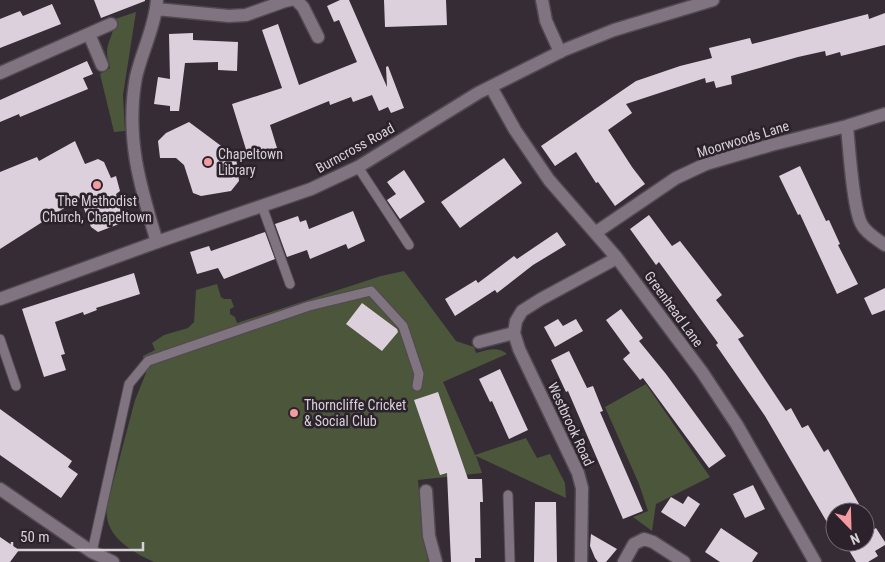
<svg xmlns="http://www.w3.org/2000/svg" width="885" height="562" font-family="'Roboto Condensed',sans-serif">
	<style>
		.green { fill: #4b563b }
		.building { fill: #ddd0dd }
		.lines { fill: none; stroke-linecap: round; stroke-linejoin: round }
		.service-casing { stroke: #514951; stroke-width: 11 }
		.minor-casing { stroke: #514951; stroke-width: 15 }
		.tertiary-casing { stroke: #514951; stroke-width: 15 }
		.secondary-casing { stroke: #514951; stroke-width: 15 }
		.service { stroke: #807480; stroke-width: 9 }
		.minor { stroke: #807480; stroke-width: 12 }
		.tertiary { stroke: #807480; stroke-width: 12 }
		.secondary { stroke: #807480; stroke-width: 12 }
		.poi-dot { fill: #f49b9f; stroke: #2b222c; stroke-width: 2 }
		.labels { text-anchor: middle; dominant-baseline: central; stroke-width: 5; stroke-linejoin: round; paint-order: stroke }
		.street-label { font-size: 14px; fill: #d7d1d7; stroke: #2b222c }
		.poi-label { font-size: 14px; fill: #d7d1d7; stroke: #2b222c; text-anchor: start }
	</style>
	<rect width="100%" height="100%" fill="#352c36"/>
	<path class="green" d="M136,12L123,95L125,131L114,132L100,74L110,68C102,43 113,42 115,19Z
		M404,271L456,341L474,347L476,353C487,350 498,346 507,354L443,382L475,455L526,438L537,458L550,454L565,483L566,498L476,456L482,473L418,480L422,524L428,562H154C137,554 116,543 109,525C107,521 107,514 106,509L135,400L146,373L143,356L155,350L152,343L164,335L188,328L194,322L196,290L217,284L221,297L224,299H231L234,307L230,309V314L235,317L237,323L381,276Z
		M646,384L710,477L656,504L652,531L633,517L648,511L639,484L605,407Z"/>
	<path class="building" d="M94,0H145V1L101,18Z
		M340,0H349L387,87L386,67L388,66L404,108L391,113L388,107L379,111L372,95L353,102L351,97L330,105L329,101L270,125L277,148L248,156L232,104L282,88L262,30L278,24L299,85L357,62L339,20L334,22L327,6Z
		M384,0H446L447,25L385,27Z
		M52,4L61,24L0,48V19L20,11L23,16Z
		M885,13V45L841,56L840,52L826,56L825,51L798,57L731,76L732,84L716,88L714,81L706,83L705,78L626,104L632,113L608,130L632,167L645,184L615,206L598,182L596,183L576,152L555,166L541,146L636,81L680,66L712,58L709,48L750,38L752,44L868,14L869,19Z
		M193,33V40L238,42L237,71L218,70V62L185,63L179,111H170V106L154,104L158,77L170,79L169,34Z
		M87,61L93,74L83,78L88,89L20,117L19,114L0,122V100Z
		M189,122L236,157L239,181L231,191L201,196L193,193L184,165L176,158H160L158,141L166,133Z
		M75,141L85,164L98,159L104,162L111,178L116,176L120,191L116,194L122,216L119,224L98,232L91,227L80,198L0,249V172L37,157L39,161Z
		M504,158L522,183L460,228L441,202Z
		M800,166L826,221L829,220L840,244L838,245L858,284L837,294L800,214L798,215L779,176Z
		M404,170L425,202L400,219L387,200L396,194L387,182Z
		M353,211L365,241L348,249L346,244L310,259L307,250L287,257L275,224L298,216L300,222L306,220L309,229Z
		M649,215L672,246L680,241L722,295L716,300L744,336L738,339L786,411L791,408L802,428L808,425L824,452L828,449L859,504L846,512H835V536L765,416L716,345L718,343L659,262L656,265L630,229Z
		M265,232L275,259L224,279L218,268L197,274L190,252L209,246L211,251Z
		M557,232L566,245L533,265L497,293L495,290L455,316L445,299L476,280L478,283L514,256L517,259Z
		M134,273L140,294L96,308L97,310L84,315L83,312L55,322L65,354L61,355L66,370L44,377L22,309Z
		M885,288V310L872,315L864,298Z
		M362,303L397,329L398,332L382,351L346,324Z
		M621,309L643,338L639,341L666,374L726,456L709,468L643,378L640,380L623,359L630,353L606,320Z
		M558,319L563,326L576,319L583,331L555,347L544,327Z
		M569,351L587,388L593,386L603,411L600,412L643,511L623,519L568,391L566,392L551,360Z
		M500,369L528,430L509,439L492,401L490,402L479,379Z
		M438,392L468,479H482L483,502H480L481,558H475V562H451L447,473L440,475L414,400Z
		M0,409L72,461L68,467L78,474L61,498L0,455Z
		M753,485L765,509L745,518L733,494Z
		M688,496L700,504L685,527L661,512L671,497L683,504Z
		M535,502H556L557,562H534Z
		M721,528L758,553L752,562H720L705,552Z
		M876,528L885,542V545L875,551L878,556L868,562H856L844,542H865V534Z
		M591,534L617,549L606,562H598L595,558L590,546Z
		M0,537L19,550L10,562H0Z"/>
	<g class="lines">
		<g class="service-casing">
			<path id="service" d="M358,167L409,245
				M262,206L290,284
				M0,339L16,386
				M508,495L510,562
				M92,552L129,384L148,361L309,306L371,291L403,326L419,374L417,386"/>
		</g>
		<g class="minor-casing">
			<path id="minor" d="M157,0C155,27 142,51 136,77C125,137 140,186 157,242
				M296,0L303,7L318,37
				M542,0L546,21L560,52
				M156,9L229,16L246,15L285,1L290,0
				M89,34L102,65
				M0,73L111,24
				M491,87L515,130L549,180L617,258L702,372L737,425L815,562
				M847,126C849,146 853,211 862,225C867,234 877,239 885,245
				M595,233L676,178L706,164L771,145L847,126L885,114
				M479,342L514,333
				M426,491L429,536L436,562
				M581,562L582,488L578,473L519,349L514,333L516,321L522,311L541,299L617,258
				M624,562L634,544L644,539L653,542L684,562"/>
		</g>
		<g class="tertiary-casing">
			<path id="tertiary" d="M0,489L92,552L113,562"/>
		</g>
		<g class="secondary-casing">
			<path id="secondary" d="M0,299L157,242L311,189L358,167L478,93L564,50L614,30L713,0"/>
		</g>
		<use href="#service" class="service"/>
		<use href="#minor" class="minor"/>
		<use href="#tertiary" class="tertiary"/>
		<use href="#secondary" class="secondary"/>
	</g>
	<g class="poi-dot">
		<circle cx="208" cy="162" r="5"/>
		<circle cx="97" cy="185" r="5"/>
		<circle cx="294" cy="413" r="5"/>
	</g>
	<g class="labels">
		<g class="street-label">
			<text transform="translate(743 139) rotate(-17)">Moorwoods Lane</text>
			<text transform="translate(355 148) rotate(-29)">Burncross Road</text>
			<text transform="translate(674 309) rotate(54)">Greenhead Lane</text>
			<text transform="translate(571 424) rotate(65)">Westbrook Road</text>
		</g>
		<g class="poi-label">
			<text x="218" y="154">Chapeltown<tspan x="218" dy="16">Library</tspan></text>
			<text x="97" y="201" text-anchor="middle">The Methodist<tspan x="97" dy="16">Church, Chapeltown</tspan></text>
			<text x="304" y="405">Thorncliffe Cricket<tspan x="304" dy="16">&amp; Social Club</tspan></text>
		</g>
	</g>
	<g transform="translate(850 527) rotate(157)"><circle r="24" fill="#2b222c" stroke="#706870"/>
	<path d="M0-4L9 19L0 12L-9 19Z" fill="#f49b9f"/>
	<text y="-8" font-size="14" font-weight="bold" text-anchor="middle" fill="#d7d1d7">N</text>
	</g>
	<path d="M12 542v8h131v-8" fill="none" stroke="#d7d1d7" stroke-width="2.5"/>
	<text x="20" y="542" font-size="15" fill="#d7d1d7" stroke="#2b222c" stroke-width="4" paint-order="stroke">50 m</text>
</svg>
